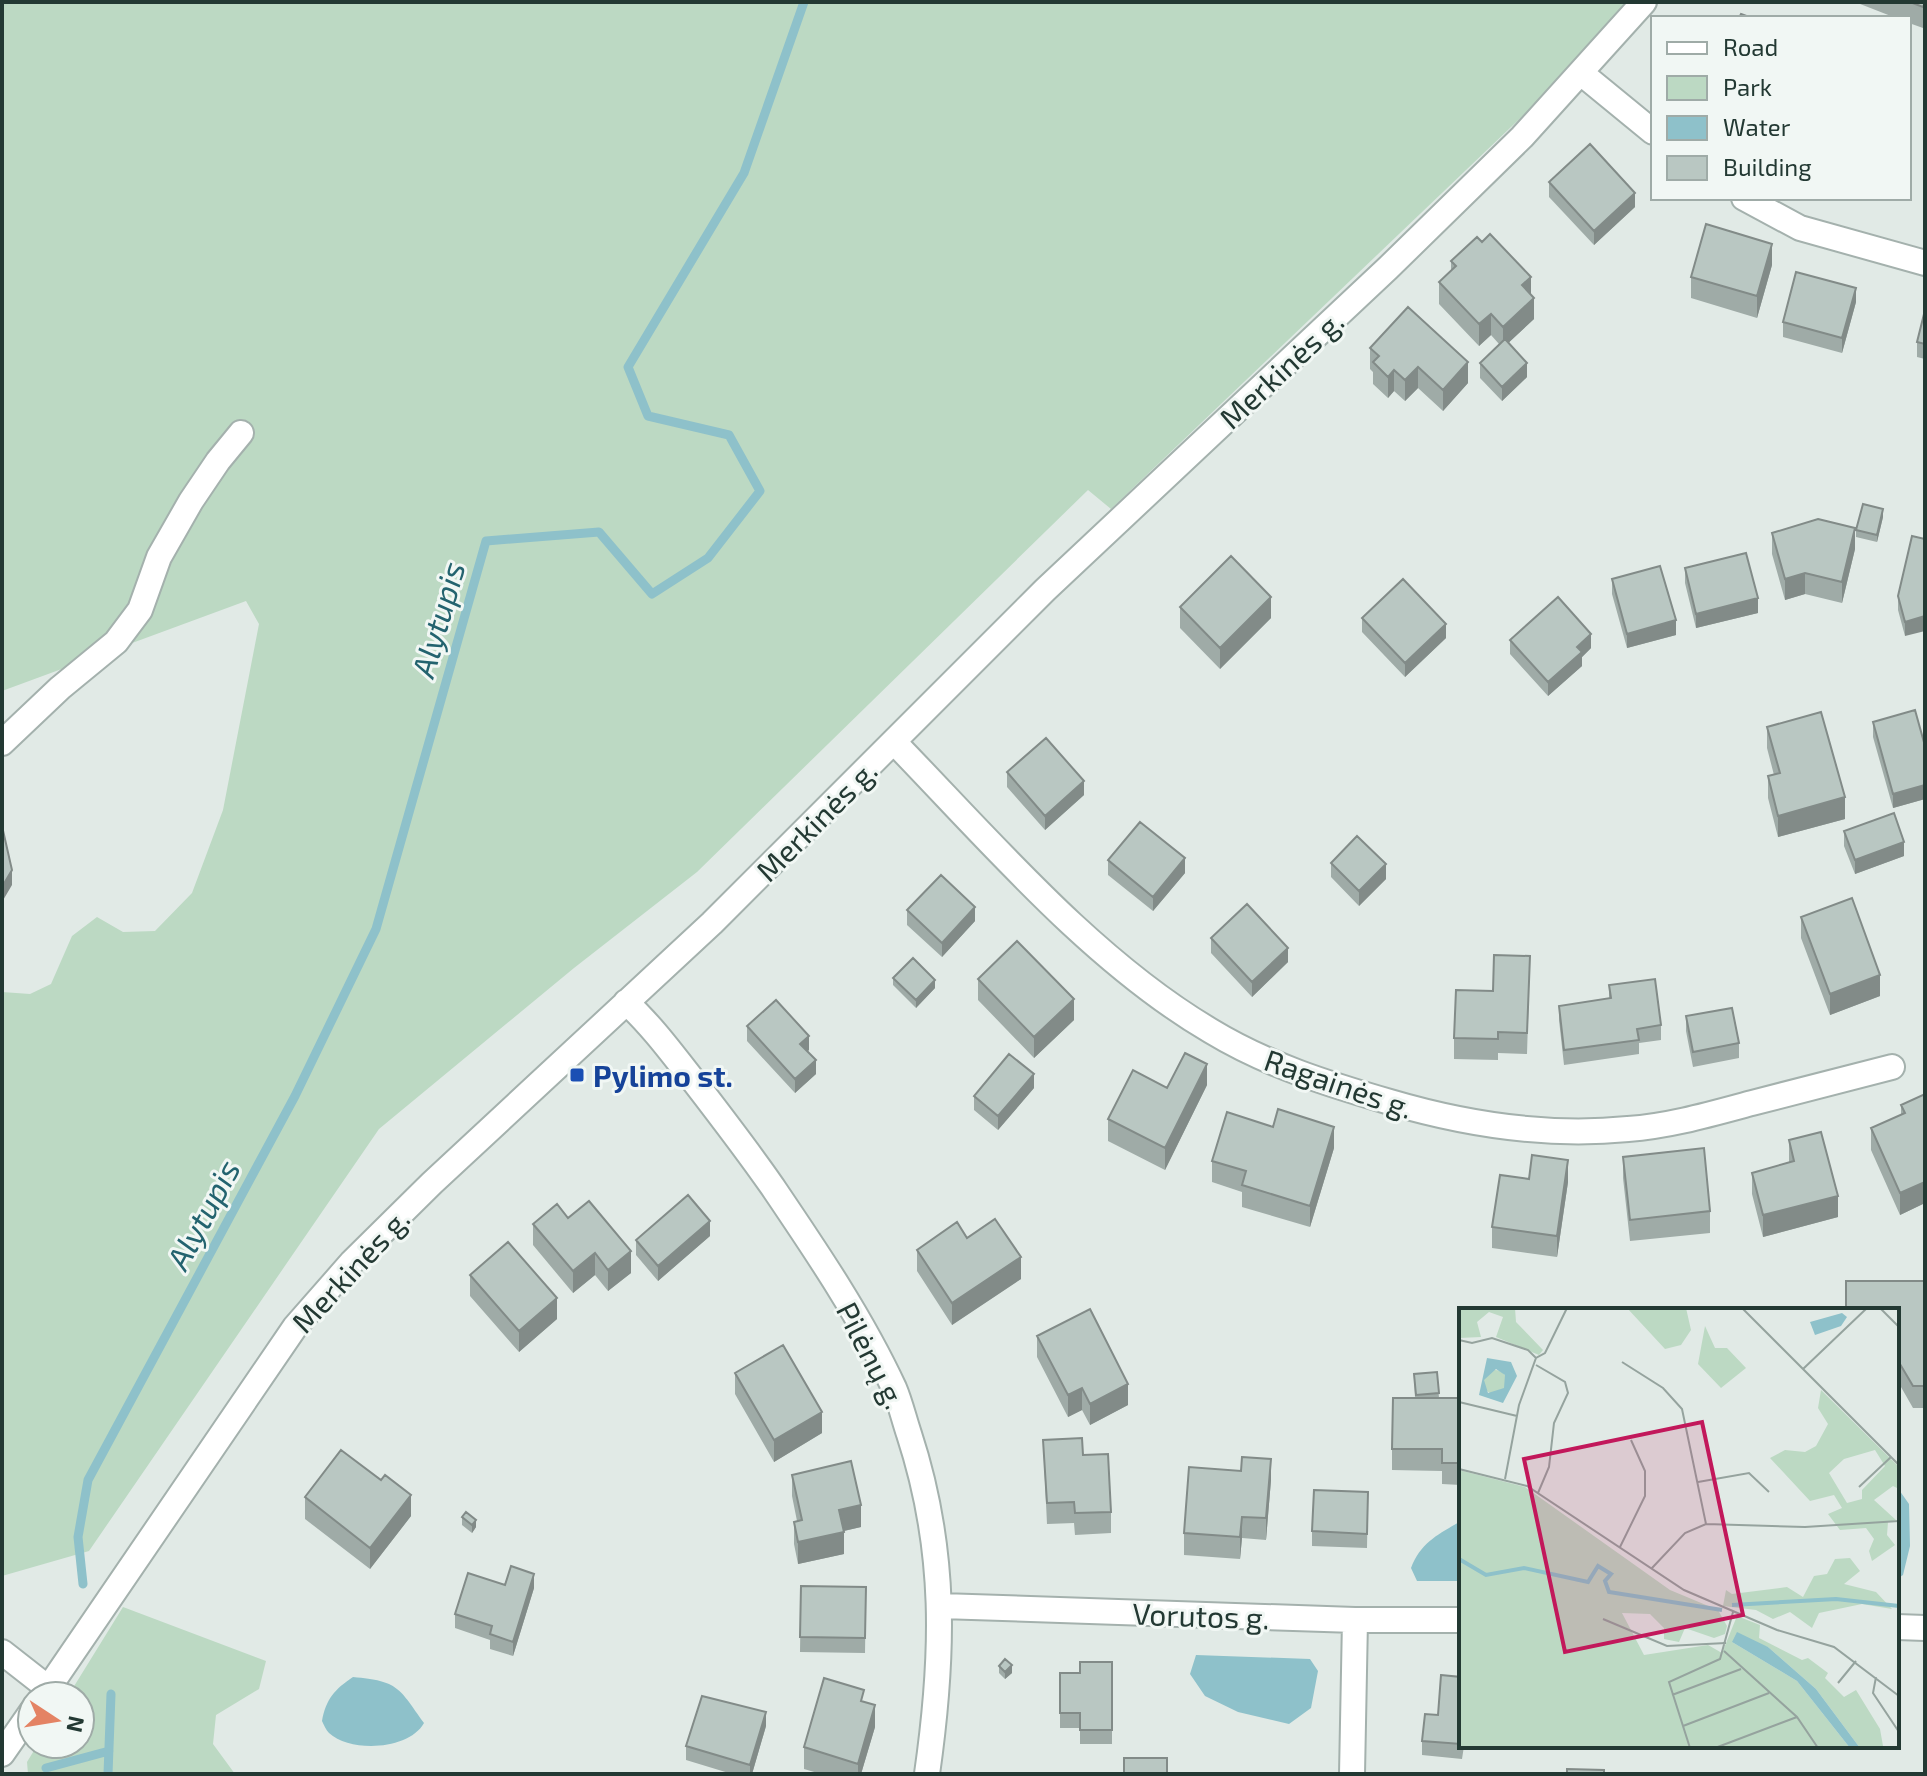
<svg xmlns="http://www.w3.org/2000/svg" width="1927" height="1776" font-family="'Exo 2',sans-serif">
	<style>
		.green { fill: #bcd9c3 }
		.water { fill: #8ec1ca }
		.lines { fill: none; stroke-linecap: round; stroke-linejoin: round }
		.stream { stroke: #8ec1ca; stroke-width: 9 }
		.minor-casing { stroke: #a4b1ad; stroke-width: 28 }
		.minor { stroke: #fff; stroke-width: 24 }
		.wall { fill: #9faba7 }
		.shaded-wall { fill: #828b88 }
		.building { fill: #b9c7c2; stroke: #828b88; stroke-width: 2 }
		.transit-dot { fill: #1a4fb4; stroke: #f1f7f4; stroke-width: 3 }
		.labels { text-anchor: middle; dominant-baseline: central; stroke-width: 6; stroke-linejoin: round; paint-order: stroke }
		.street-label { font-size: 30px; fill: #233933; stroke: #f1f7f4 }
		.transit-label { font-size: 30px; font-weight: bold; fill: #164399; stroke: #f1f7f4; text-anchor: start }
		.water-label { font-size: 32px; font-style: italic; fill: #23636f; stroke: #f1f7f4 }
		.inset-river { fill: none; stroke: #8ec1ca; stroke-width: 4 }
		.inset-road { fill: none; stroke: #95a39e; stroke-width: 2 }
		.view { fill: #c2185b; fill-opacity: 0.15; stroke: #c2185b; stroke-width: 4 }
		.inset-edge { fill: none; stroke: #233933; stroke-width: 4 }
	</style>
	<rect width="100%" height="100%" fill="#e1eae6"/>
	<path class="green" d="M2,2H1627L1553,87L1111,509L1088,490L697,872L574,968L379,1129L89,1551L2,1576V992L30,994L51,984L72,936L97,917L123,932L155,931L192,893L223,810L259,624L246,601L2,691Z
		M123,1607L266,1661L259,1689L216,1715L213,1744L235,1774H28L27,1762L38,1744H80V1696H68Z"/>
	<path class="water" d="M1897,1487L1909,1504L1910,1546L1903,1575L1897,1579Z
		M1461,1521V1581H1417L1411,1568C1421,1542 1439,1534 1461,1521Z
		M1196,1655L1310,1659L1318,1671L1311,1708L1289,1724L1238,1712L1205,1696L1190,1674Z
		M353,1677C399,1681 399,1688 424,1723C409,1750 351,1753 329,1733C326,1730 324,1725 322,1721C326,1699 335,1689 353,1677Z"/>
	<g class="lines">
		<path class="stream" d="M83,1584L78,1537L88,1480L295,1096L376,929L486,541L599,532L652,594L708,558L760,491L729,435L648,416L628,367L744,173L804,2
			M46,1768L109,1751
			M108,1774L111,1694"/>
		<g class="minor-casing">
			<path id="minor" d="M1581,73L1653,132
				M1744,198L1800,228L1925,263
				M2,743L60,688L116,642L140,610L159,557L191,501L218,461L241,433
				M895,743C990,841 1092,961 1211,1031C1267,1065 1328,1084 1390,1102C1468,1125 1546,1137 1628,1129C1670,1126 1711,1114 1752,1103C1799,1091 1846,1079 1892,1067
				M626,1002C651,1025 671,1052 693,1080C720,1115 747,1150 772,1186C816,1251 861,1317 894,1388C900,1402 904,1419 909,1434C947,1550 944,1655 927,1774
				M941,1606L1355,1620H1461
				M1897,1627L1925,1628
				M2,1652L48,1688
				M43,1696L295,1327L352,1262L432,1183L712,923L1045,590L1388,268L1522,137L1644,2
				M2,1754L32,1711
				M1352,1774L1355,1620"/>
		</g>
		<use href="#minor" class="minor"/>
	</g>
	<path class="wall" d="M1855,2H1925V24L1923,28L1909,23V18H1896Z
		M1549,182L1635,207L1594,245L1549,197Z
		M1451,261L1531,295L1534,319L1508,343L1527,377L1502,401L1480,378V363L1499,344L1491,335L1479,346L1439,304V282L1451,270Z
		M1772,265L1757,318L1691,298V277Z
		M1856,302L1842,353L1783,337V322Z
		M1925,310V359L1917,357V342Z
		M1370,348L1468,383L1443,411L1418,388L1405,401L1394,391L1388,398L1373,384V372L1370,369Z
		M1883,517L1877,542L1856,537V530Z
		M1772,533L1855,549L1842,603L1805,594L1785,600L1772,554Z
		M1925,539L1905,636L1898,610V596Z
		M1685,568L1758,613L1696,628L1685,583Z
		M1612,579L1676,635L1627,648L1612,594Z
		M1180,607L1271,618L1220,669L1180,628Z
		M1362,618L1446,638L1405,677L1362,632Z
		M1510,640L1591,648L1582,657V666L1548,696L1510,654Z
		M1873,722L1925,746V799L1893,808L1873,737Z
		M1767,727L1845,819L1778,837L1768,798V776L1774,775L1767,748Z
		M1007,772L1084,795L1045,830L1007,787Z
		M1844,831L1904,856L1855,874L1844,846Z
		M1108,860L1185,873L1153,911L1108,875Z
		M1331,863L1386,879L1359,906L1331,877Z
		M907,910L975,921L942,957L907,925Z
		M1801,917L1880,996L1830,1015L1801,938Z
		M1211,938L1288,962L1252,997L1211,953Z
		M1530,956L1527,1054L1498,1053V1060L1454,1059V1038L1493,991Z
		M893,978L935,988L916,1008L893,985Z
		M978,979L1074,1020L1034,1058L978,1000Z
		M1609,985L1661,1025V1040L1639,1043V1054L1564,1065L1559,1020V1006L1609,999Z
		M1686,1016L1739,1043V1058L1693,1067L1686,1031Z
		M747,1026L809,1050L808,1051L816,1074L795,1093L747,1041Z
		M1207,1085L1165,1170L1108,1141V1119L1167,1088Z
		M1034,1088L998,1130L974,1110V1096Z
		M1925,1094V1203L1900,1215L1871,1150V1128L1901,1115V1105Z
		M1789,1140L1838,1217L1763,1237L1752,1194V1173L1789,1162Z
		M1334,1148L1310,1227L1242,1207V1192L1212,1182V1161Z
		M1623,1157L1710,1211V1233L1630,1241L1623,1178Z
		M1529,1179L1568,1182L1557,1257L1492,1248V1227Z
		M568,1218L631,1273L608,1291L595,1275L573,1293L533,1245V1224Z
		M710,1236L658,1281L636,1255V1240Z
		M967,1238L1021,1279L952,1325L917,1271V1250Z
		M470,1275L557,1319L519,1352L470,1296Z
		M1925,1281V1408H1913L1897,1380V1310Z
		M1037,1336L1128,1405L1090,1425L1082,1410L1068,1417L1037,1357Z
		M1437,1372L1439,1398H1461V1485L1442,1484V1471L1392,1470V1449L1415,1398L1414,1374Z
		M735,1373L822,1433L774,1462L735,1394Z
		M1043,1440L1083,1455L1111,1512V1533L1075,1535L1074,1523L1047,1524Z
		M792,1475L861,1527L844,1531V1554L798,1564L794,1544V1522L797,1521L792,1496Z
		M1271,1480L1266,1540L1242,1538L1240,1559L1184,1555V1533Z
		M1368,1492L1367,1548L1312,1546V1531Z
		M305,1497L411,1516L370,1569L305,1519Z
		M462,1517L476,1527L472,1533L462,1525Z
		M505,1585L534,1588L513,1656L490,1649V1640L455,1628V1614Z
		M801,1586L866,1587L865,1653L800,1652Z
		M1112,1662V1744H1080V1728H1060V1673H1080Z
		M999,1666L1012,1673L1005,1679L999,1673Z
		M1461,1677V1746H1464L1462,1759L1422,1755V1741Z
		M864,1702L875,1727L861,1774H821L804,1769V1747Z
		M766,1726L752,1774H732L686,1760V1746Z"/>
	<path class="shaded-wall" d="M1925,3V24L1923,28V7Z
		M1635,193V207L1594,245V231Z
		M1772,244V265L1757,318V296Z
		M1531,277V298L1522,285Z
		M1856,288V302L1842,353V338Z
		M1534,298V319L1503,348V327Z
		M1491,314V335L1479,346V324Z
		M1468,362V383L1443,411V390Z
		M1527,363V377L1502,401V387Z
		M1418,367V388L1405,401V380Z
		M1394,370V391L1388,398V377Z
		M1883,509V517L1877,542V535Z
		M1855,528V549L1842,603V582Z
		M1805,573V594L1785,600V579Z
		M1271,597V618L1220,669V648Z
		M1758,598V613L1696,628V614Z
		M1925,616V631L1905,636V622Z
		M1676,620V635L1627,648V634Z
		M1446,624V638L1405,677V663Z
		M1591,634V648L1582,657V666L1548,696V682L1577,647Z
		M1084,781V795L1045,830V816Z
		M1925,785V799L1893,808V794Z
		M1845,797V819L1778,837V816Z
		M1904,842V856L1855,874V860Z
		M1185,858V873L1153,911V897Z
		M1386,864V879L1359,906V891Z
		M12,870V885L2,902V887Z
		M975,907V921L942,957V943Z
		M1288,948V962L1252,997V982Z
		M1880,975V996L1830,1015V994Z
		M935,980V988L916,1008V1000Z
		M1074,999V1020L1034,1058V1037Z
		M809,1036V1050L800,1058V1044Z
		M816,1060V1074L795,1093V1079Z
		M1207,1064V1085L1165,1170V1148Z
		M1034,1074V1088L998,1130V1116Z
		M1334,1127V1148L1310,1227V1206Z
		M1568,1160V1182L1557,1257V1236Z
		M1925,1182V1203L1900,1215V1193Z
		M1838,1196V1217L1763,1237V1215Z
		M710,1221V1236L658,1281V1266Z
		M631,1251V1273L608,1291V1270Z
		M595,1253V1275L573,1293V1271Z
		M1021,1257V1279L952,1325V1303Z
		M557,1298V1319L519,1352V1331Z
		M1128,1384V1405L1090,1425V1404Z
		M1082,1388V1410L1068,1417V1395Z
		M822,1412V1433L774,1462V1440Z
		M1271,1459V1480L1266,1540V1518Z
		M411,1495V1516L370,1569V1548Z
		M861,1505V1527L839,1532V1510Z
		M1242,1517V1538L1240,1559V1537Z
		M476,1520V1527L472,1533V1525Z
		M844,1532V1554L798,1564V1542Z
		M534,1574V1588L513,1656V1642Z
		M1012,1665V1673L1005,1679V1672Z
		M875,1705V1727L861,1774H858V1764Z
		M766,1712V1726L752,1774H750V1765Z"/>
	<path class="building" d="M1910,2H1925V3L1923,7Z
		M1741,14L1752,18H1739Z
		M1590,144L1635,193L1594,231L1549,182Z
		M1706,224L1772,244L1757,296L1691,277Z
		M1490,234L1531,277L1522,285L1534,298L1503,327L1491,314L1479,324L1439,282L1456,266L1451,261L1477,237L1482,242Z
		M1796,272L1856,288L1842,338L1783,322Z
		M1408,307L1468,362L1443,390L1418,367L1405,380L1394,370L1388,377L1373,362L1379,356L1370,348Z
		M1925,310V344L1917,342Z
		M1505,339L1527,363L1502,387L1480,363Z
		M1863,504L1883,509L1877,535L1856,530Z
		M1818,519L1855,528L1842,582L1805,573L1785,579L1772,533Z
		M1912,536L1925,539V616L1905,622L1898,596Z
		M1746,553L1758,598L1696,614L1685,568Z
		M1231,556L1271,597L1220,648L1180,607Z
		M1660,566L1676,620L1627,634L1612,579Z
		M1403,579L1446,624L1405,663L1362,618Z
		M1558,597L1591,634L1577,647L1582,652L1548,682L1510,640Z
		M1915,710L1925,746V785L1893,794L1873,722Z
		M1821,712L1845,797L1778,816L1768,776L1780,773L1767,727Z
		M1046,738L1084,781L1045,816L1007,772Z
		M1894,813L1904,842L1855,860L1844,831Z
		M1140,822L1185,858L1153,897L1108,860Z
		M2,826L12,870L2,887Z
		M1357,836L1386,864L1359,891L1331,863Z
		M941,875L975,907L942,943L907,910Z
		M1852,898L1880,975L1830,994L1801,917Z
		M1247,904L1288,948L1252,982L1211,938Z
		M1017,941L1074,999L1034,1037L978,979Z
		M1494,955L1530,956L1527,1033L1498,1032V1039L1454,1038L1456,990L1493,991Z
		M913,958L935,980L916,1000L893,978Z
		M1655,979L1661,1025L1637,1029L1639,1040L1564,1050L1559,1006L1611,998L1609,985Z
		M776,1000L809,1036L800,1044L816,1060L795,1079L747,1026Z
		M1732,1008L1739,1043L1693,1052L1686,1016Z
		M1185,1053L1207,1064L1165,1148L1108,1119L1133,1070L1167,1088Z
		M1009,1054L1034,1074L998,1116L974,1096Z
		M1925,1094V1182L1900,1193L1871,1128L1905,1113L1901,1105Z
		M1278,1109L1334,1127L1310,1206L1242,1185L1246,1171L1212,1161L1227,1112L1273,1127Z
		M1821,1132L1838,1196L1763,1215L1752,1173L1794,1161L1789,1140Z
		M1704,1148L1710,1211L1630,1220L1623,1157Z
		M1532,1155L1568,1160L1557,1236L1492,1227L1500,1175L1529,1179Z
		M688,1195L710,1221L658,1266L636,1240Z
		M589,1201L631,1251L608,1270L595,1253L573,1271L533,1224L557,1204L568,1218Z
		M995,1219L1021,1257L952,1303L917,1250L957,1222L967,1238Z
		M508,1242L557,1298L519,1331L470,1275Z
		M1846,1281H1925V1386H1913L1897,1359V1310H1846Z
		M1090,1309L1128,1384L1090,1404L1082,1388L1068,1395L1037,1336Z
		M783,1345L822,1412L774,1440L735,1373Z
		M1437,1372L1439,1393L1416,1395L1414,1374Z
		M1393,1398H1461V1463H1442V1449H1392Z
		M1082,1438L1083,1455L1108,1454L1111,1512L1075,1513L1074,1502L1047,1503L1043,1440Z
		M341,1450L381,1480L385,1475L411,1495L370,1548L305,1497Z
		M1242,1457L1271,1459L1266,1518L1242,1517L1240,1537L1184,1533L1189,1467L1241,1471Z
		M851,1461L861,1505L839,1510L844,1532L798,1542L794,1522L802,1520L792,1475Z
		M1314,1490L1368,1492L1367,1534L1312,1531Z
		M466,1512L476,1520L472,1525L462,1517Z
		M511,1566L534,1574L513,1642L490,1634L492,1626L455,1614L468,1573L505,1585Z
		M801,1586L866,1587L865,1638L800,1637Z
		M1005,1659L1012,1665L1005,1672L999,1666Z
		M1080,1662H1112V1730H1080V1713H1060V1673H1080Z
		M1441,1675L1461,1677V1744L1422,1741L1425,1714L1438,1715Z
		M824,1678L864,1690L861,1701L875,1705L858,1764L804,1747Z
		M702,1696L766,1712L750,1765L686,1746Z
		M1124,1758H1167V1774H1124Z
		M1567,1769L1604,1770V1774H1567Z"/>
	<rect class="transit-dot" x="569" y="1067" width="16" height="16" rx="4"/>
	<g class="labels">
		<g class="street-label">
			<text transform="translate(1281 369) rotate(-43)">Merkinės g.</text>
			<text transform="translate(816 820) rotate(-45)">Merkinės g.</text>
			<text transform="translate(1339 1083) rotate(19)">Ragainės g.</text>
			<text transform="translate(350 1270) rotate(-47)">Merkinės g.</text>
			<text transform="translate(872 1355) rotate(63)">Pilėnų g.</text>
			<text transform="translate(1201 1615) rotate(2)">Vorutos g.</text>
		</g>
		<g class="transit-label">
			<text x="593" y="1075">Pylimo st.</text>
		</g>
		<g class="water-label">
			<text transform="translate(437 619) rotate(-74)">Alytupis</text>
			<text transform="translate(202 1214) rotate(-62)">Alytupis</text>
		</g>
	</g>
	<g transform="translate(1459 1308)">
		<rect width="440" height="440" fill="#e1eae6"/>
		<path d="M0,0H56L57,14L84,42L80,47L37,29L44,9L30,4L18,14L22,29L0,30ZM168,0H227L232,22L222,37L206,41ZM246,18L256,40H268L287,60L262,80L239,56ZM24 74a12 12 0 1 1 24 0a12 12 0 1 1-24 0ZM362,82L440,159V181L434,178L415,192L437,212L429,214L428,227L436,237L413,253L410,243L415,231L407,220L381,222L369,206L383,200L375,187L351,193L311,150L326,142L346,144L357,138L369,116L359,100ZM416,142L426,158L403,182V191L388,195L370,165L385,151ZM0,162L66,179L211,282L259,302L268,318L266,326L255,330L226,320L220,334L205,331V320L191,306L163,305L185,347L249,337L263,345L278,308L301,317L300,330L343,352L349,350L369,365L366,370L385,389L397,382L421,421L424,438L401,440L357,381L309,339L273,334L338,373L391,440H0ZM391,250L401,263L385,276L417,284L433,301L403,296L360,305L353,320L331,304L314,311L297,302L264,298L267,282L273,286L328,279L344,289L355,268L368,266L376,251Z" fill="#bcd9c3" fill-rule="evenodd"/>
		<path d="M383,5L388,9L382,18L356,27L351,14ZM28,50L52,54L58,68L44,95L20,87ZM37,61L46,67L45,80L29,85L25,72ZM278,324L309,339L357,381L401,440H391L338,373L273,334Z" fill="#8ec1ca" fill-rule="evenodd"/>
		<path class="inset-river" d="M0,251L27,267L65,260L129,274L139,258L152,266L146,273L150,284L263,302M273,297L377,291L440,298"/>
		<path class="inset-road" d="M283,0L440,157M421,0L440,19M0,32L13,35L33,30L69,42L77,50M163,54L204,80L223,101L247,216M77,57L106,74L109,85L95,115L90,159L79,185M344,61L408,0M0,94L58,108M0,161L68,178L225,282L318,322L375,339L440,388M46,171L60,97L77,50L86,45L108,0M239,174L290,165L310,184M400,179L432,149M161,239L186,188V163L172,132M193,260L226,225L247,216L346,219L440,213M144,311L208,338L267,335M265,343L338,409L359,440M417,369L414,385L440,424M379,375L397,353M213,387L282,361M224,418L310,385M231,440L210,374L261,351L274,304M256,440L338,409"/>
		<path class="view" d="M243,114L284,307L106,344L65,151Z"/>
		<rect width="440" height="440" class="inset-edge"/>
	</g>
	<rect width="1927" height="1776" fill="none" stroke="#233933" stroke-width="8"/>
	<rect x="1651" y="16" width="260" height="184" fill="#f1f7f4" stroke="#9faba7" stroke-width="2"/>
	<rect x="1667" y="42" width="40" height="12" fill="#ffffff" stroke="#9faba7" stroke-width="2"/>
	<text x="1723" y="56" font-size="24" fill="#233933">Road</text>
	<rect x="1667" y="76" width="40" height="24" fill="#bcd9c3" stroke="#9faba7" stroke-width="2"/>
	<text x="1723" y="96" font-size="24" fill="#233933">Park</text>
	<rect x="1667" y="116" width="40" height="24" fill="#8ec1ca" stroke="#9faba7" stroke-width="2"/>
	<text x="1723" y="136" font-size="24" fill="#233933">Water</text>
	<rect x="1667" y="156" width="40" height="24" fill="#b9c7c2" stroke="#9faba7" stroke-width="2"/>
	<text x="1723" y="176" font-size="24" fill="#233933">Building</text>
	<g transform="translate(56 1720) rotate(102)"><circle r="38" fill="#f1f7f4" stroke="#9faba7" stroke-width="2"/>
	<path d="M0-6L14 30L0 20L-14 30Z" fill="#e48364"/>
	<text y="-12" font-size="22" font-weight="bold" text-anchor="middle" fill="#233933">N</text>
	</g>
</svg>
